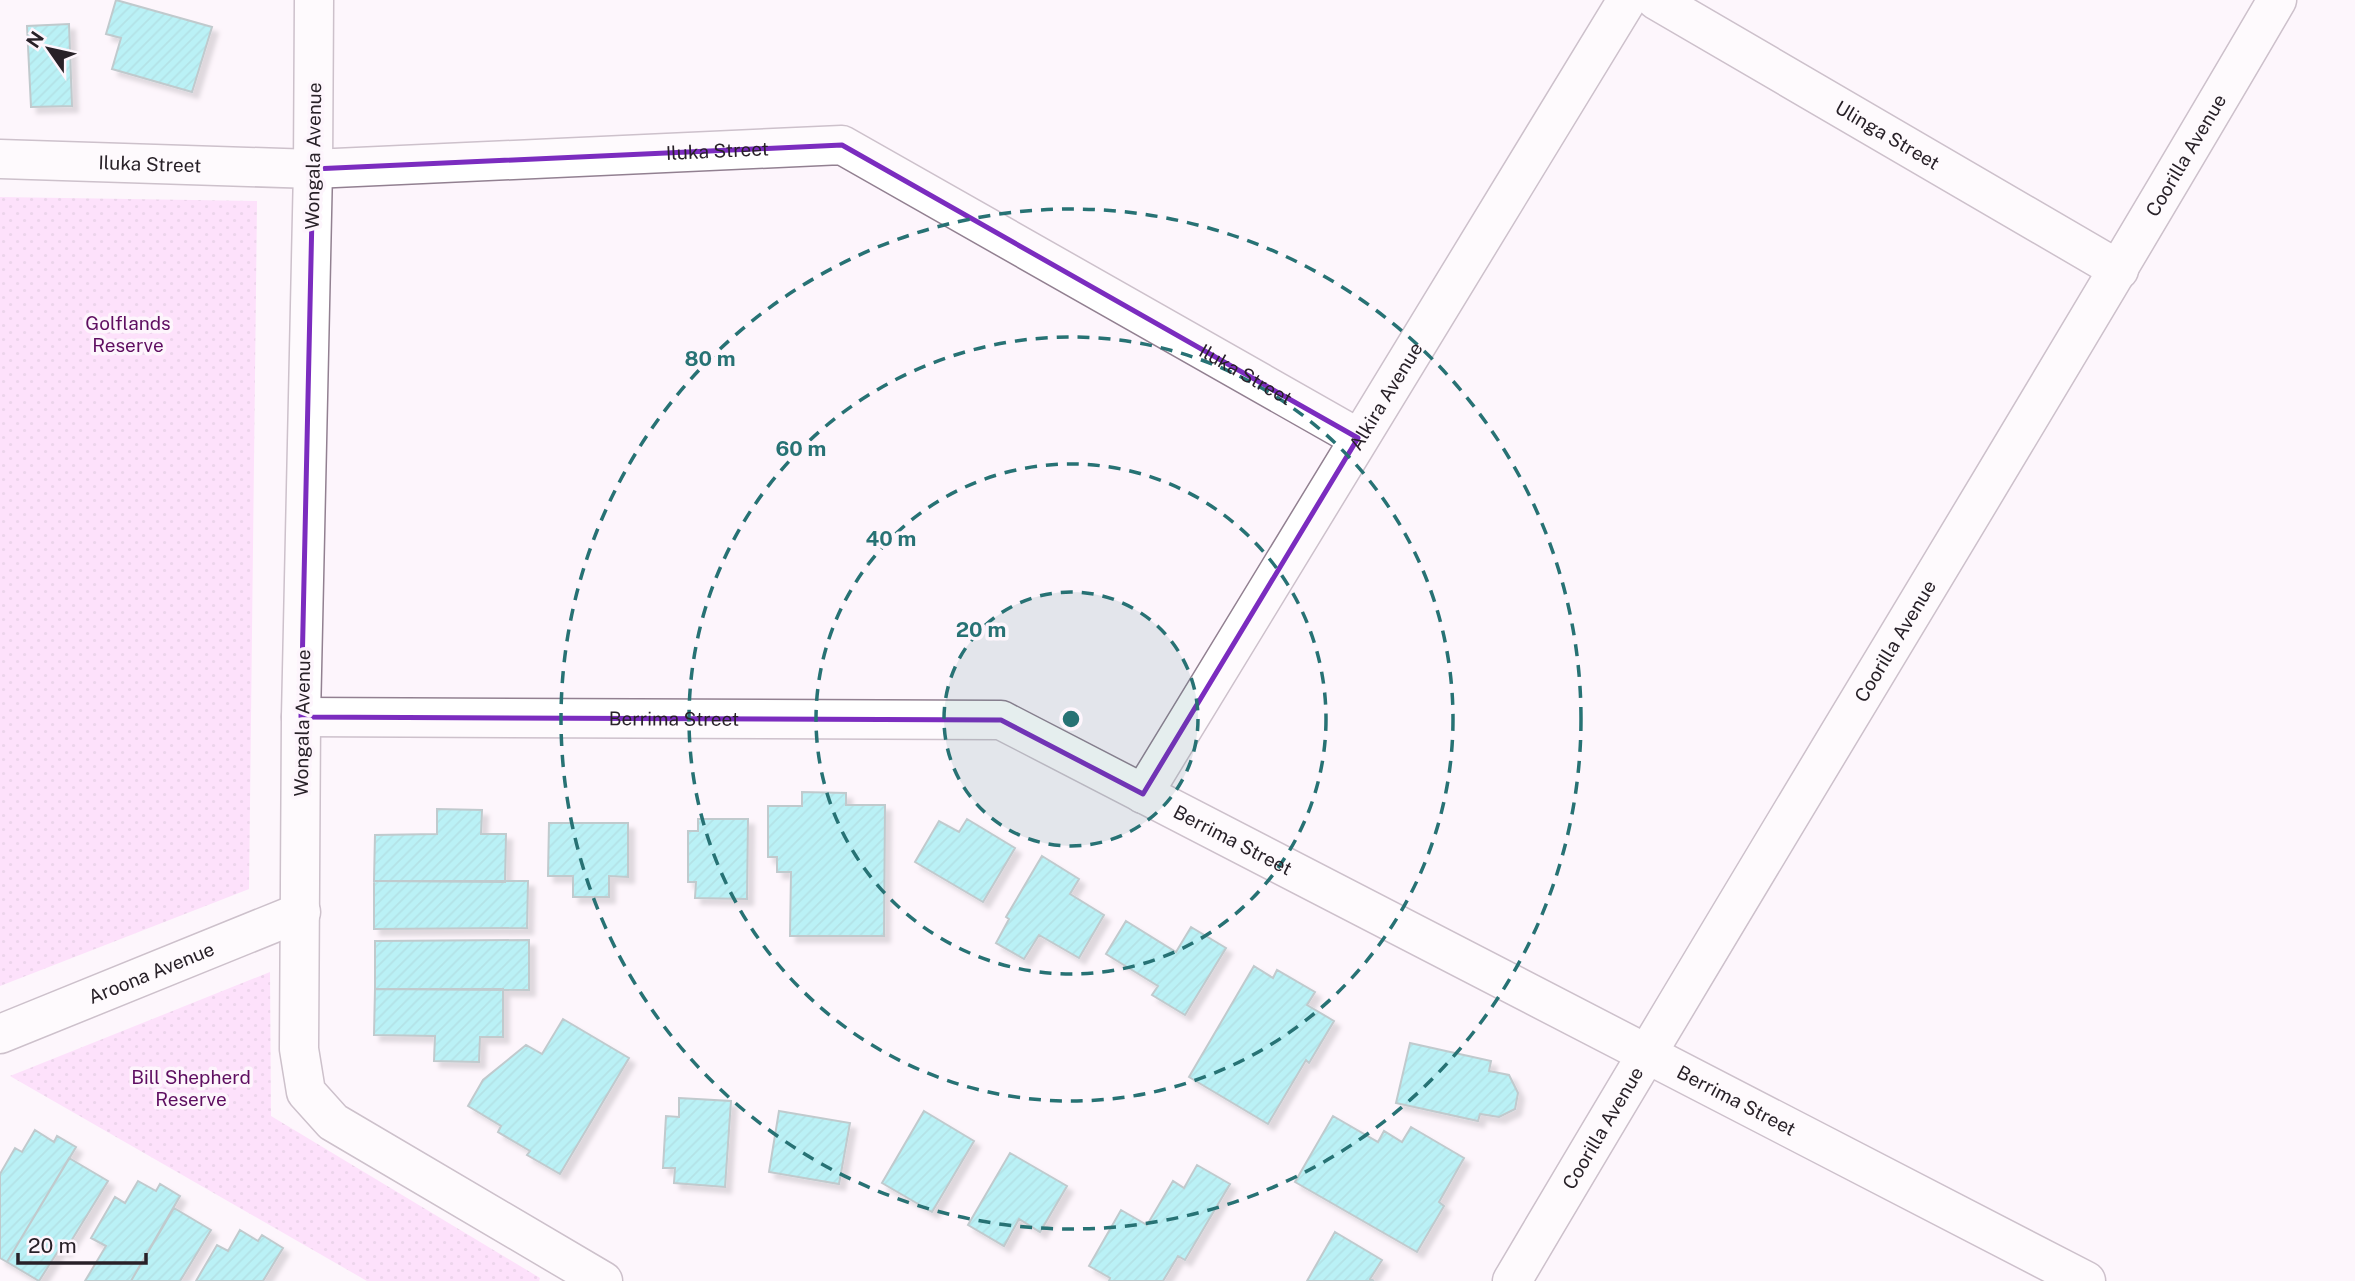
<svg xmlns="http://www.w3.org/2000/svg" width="2355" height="1281" font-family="'Public Sans',sans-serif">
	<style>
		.park { fill: url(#park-dots) }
		.building { fill: url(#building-hatch); stroke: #779495; stroke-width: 2; filter: url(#shadow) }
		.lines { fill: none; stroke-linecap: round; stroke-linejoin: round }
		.street-casing { stroke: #928091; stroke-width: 41 }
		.street { stroke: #fff; stroke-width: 38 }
		.marked { fill: none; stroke: #7b2cbf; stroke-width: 5; stroke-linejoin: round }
		.ring { fill: none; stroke: #277274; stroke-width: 3.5; stroke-dasharray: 12 9 }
		.labels { text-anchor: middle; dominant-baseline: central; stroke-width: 7; stroke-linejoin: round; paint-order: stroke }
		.street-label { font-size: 19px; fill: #282128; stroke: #fdf5fc }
		.park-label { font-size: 19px; fill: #5e0e60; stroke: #fdf5fc }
		.centre { fill: #277274; stroke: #fdf5fc; stroke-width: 3.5 }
		.ring-label { font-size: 21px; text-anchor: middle; font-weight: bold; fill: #277274; stroke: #fdf5fc; stroke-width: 7; stroke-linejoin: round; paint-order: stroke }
	</style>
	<defs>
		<pattern id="park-dots" width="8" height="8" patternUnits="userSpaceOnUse" patternTransform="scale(1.75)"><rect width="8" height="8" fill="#fcc7fb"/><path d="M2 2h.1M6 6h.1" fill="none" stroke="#d8abd7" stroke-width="1.8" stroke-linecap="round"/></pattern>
		<pattern id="building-hatch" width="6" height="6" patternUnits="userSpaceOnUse" patternTransform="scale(1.75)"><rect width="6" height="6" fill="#68ecef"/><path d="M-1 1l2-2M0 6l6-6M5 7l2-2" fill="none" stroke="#5acacd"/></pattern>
		<filter id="shadow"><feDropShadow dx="6" dy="6" stdDeviation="2" flood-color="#0004"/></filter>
	</defs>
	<rect width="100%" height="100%" fill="#fdf5fc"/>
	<path class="park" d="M0,197L257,201L249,889L0,986Z
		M270,972L271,1116L540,1278L539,1281H367L10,1076Z"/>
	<path class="building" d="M116,0L212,27L192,92L112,69L121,38L106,34Z
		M69,24L72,106L31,107L27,26Z
		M802,792L846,793V805H885L884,936H790L791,872H777V857H768V806H802Z
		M437,809L482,810L481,834H506L505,882L374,881L375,835L437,834Z
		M698,819H748L747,899L695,898L696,882H688V831H698Z
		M967,819L1015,848L983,902L915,862L939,821L959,832Z
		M549,823H628V877L609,876V897H573V876H548Z
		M1042,856L1079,879L1070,894L1104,915L1079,958L1039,935L1024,959L996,943L1009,919L1006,917Z
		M374,881H528L527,928L374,929Z
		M1126,921L1176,952L1191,927L1226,948L1185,1015L1152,995L1158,986L1106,954Z
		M529,940V990L375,989V941Z
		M1254,966L1273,978L1277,970L1315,992L1307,1005L1334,1021L1309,1063L1306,1060L1268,1124L1189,1077Z
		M375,989H503V1037H480L479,1062L434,1061L435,1036L374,1035Z
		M563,1019L629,1058L560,1174L527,1155L530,1151L498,1132L501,1126L468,1106L483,1080L526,1045L542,1054Z
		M1410,1043L1491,1061L1489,1071L1509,1075L1518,1093L1515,1109L1499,1117L1480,1114L1478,1121L1396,1103Z
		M679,1098L731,1101L725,1187L674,1183L675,1168H663L666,1116L679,1117Z
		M779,1111L850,1123L839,1184L769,1172Z
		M924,1111L974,1141L932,1212L882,1183Z
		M1333,1116L1378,1142L1384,1131L1402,1142L1411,1127L1464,1158L1439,1202L1444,1206L1417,1252L1295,1182Z
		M35,1130L54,1142L57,1136L76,1147L7,1262L0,1258V1174L15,1148L22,1152Z
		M1010,1153L1067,1186L1040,1232L1019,1219L1004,1246L968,1225Z
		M69,1158L108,1181L65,1251L60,1248L39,1281L7,1262Z
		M1197,1165L1230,1184L1185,1260L1178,1256L1163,1281H1109L1110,1278L1089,1266L1121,1210L1147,1225L1173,1181L1184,1188Z
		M138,1181L156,1191L160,1184L180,1196L131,1281H85L106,1246L91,1238L115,1197L125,1203Z
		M174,1208L211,1230L180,1281H131Z
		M240,1230L258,1241L262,1235L283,1248L263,1281H196L217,1245L228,1251Z
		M1335,1232L1382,1260L1370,1279L1374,1281H1307Z"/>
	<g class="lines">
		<g class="street-casing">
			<g id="street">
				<path d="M314,0L313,169L301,717L299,1049L306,1092L333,1122L603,1281"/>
				<path id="s1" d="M1656,0L2119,270"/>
				<path id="s2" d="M0,159L313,169L842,145L1358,438"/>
				<path id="s3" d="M301,717L1001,720L2086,1281"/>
				<path id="s4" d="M1143,794L1627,0"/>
				<path id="s5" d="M0,1034L301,912"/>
				<path id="s6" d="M1512,1281C1764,853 2026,430 2277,0"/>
			</g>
		</g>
		<use href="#street" class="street"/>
	</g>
	<path d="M0 0H2355V1281H0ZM842,145L1358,438L1143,794L1001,720L301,717L313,169Z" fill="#fdf5fc" fill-opacity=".55" fill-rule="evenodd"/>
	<path class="marked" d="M842,145L1358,438L1143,794L1001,720L301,717L313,169Z"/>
	<circle cx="1071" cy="719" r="127" fill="#277274" fill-opacity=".12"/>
	<g class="ring">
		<circle cx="1071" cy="719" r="127"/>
		<circle cx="1071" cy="719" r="255"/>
		<circle cx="1071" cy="719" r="382"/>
		<circle cx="1071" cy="719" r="510"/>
	</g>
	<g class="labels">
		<g class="street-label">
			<text stroke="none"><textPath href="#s1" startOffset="268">Ulinga Street</textPath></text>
			<text stroke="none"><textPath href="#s2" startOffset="718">Iluka Street</textPath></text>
			<text stroke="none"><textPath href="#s6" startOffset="1312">Coorilla Avenue</textPath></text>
			<text transform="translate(313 156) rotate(-89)">Wongala Avenue</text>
			<text stroke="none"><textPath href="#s2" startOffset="150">Iluka Street</textPath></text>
			<text stroke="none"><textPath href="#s2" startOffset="1307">Iluka Street</textPath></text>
			<text stroke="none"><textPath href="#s4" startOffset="466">Alkira Avenue</textPath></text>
			<text stroke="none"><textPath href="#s6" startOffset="746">Coorilla Avenue</textPath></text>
			<text stroke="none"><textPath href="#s3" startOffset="373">Berrima Street</textPath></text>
			<text transform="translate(302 723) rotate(-89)">Wongala Avenue</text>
			<text stroke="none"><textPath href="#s3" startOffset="961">Berrima Street</textPath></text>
			<text stroke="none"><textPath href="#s5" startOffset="163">Aroona Avenue</textPath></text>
			<text stroke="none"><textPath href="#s3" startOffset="1528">Berrima Street</textPath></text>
			<text stroke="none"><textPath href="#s6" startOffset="178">Coorilla Avenue</textPath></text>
		</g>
		<g class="park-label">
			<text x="128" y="323">Golflands<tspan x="128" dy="22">Reserve</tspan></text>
			<text x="191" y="1077">Bill Shepherd<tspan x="191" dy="22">Reserve</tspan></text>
		</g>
	</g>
	<circle cx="1071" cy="719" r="10" class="centre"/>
	<g class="ring-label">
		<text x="710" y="366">80 m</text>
		<text x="801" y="456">60 m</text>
		<text x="891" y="546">40 m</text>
		<text x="981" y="637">20 m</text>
	</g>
	<g transform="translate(49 49) rotate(304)" stroke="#fdf5fc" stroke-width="5" paint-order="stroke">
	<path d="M0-5L12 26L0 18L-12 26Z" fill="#282128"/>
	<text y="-10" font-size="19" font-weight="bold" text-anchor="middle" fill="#282128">N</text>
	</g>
	<path d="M18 1253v10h128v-10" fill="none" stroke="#282128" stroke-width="3.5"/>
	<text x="28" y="1253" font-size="21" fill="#282128" stroke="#fdf5fc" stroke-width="5" paint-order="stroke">20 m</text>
</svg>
